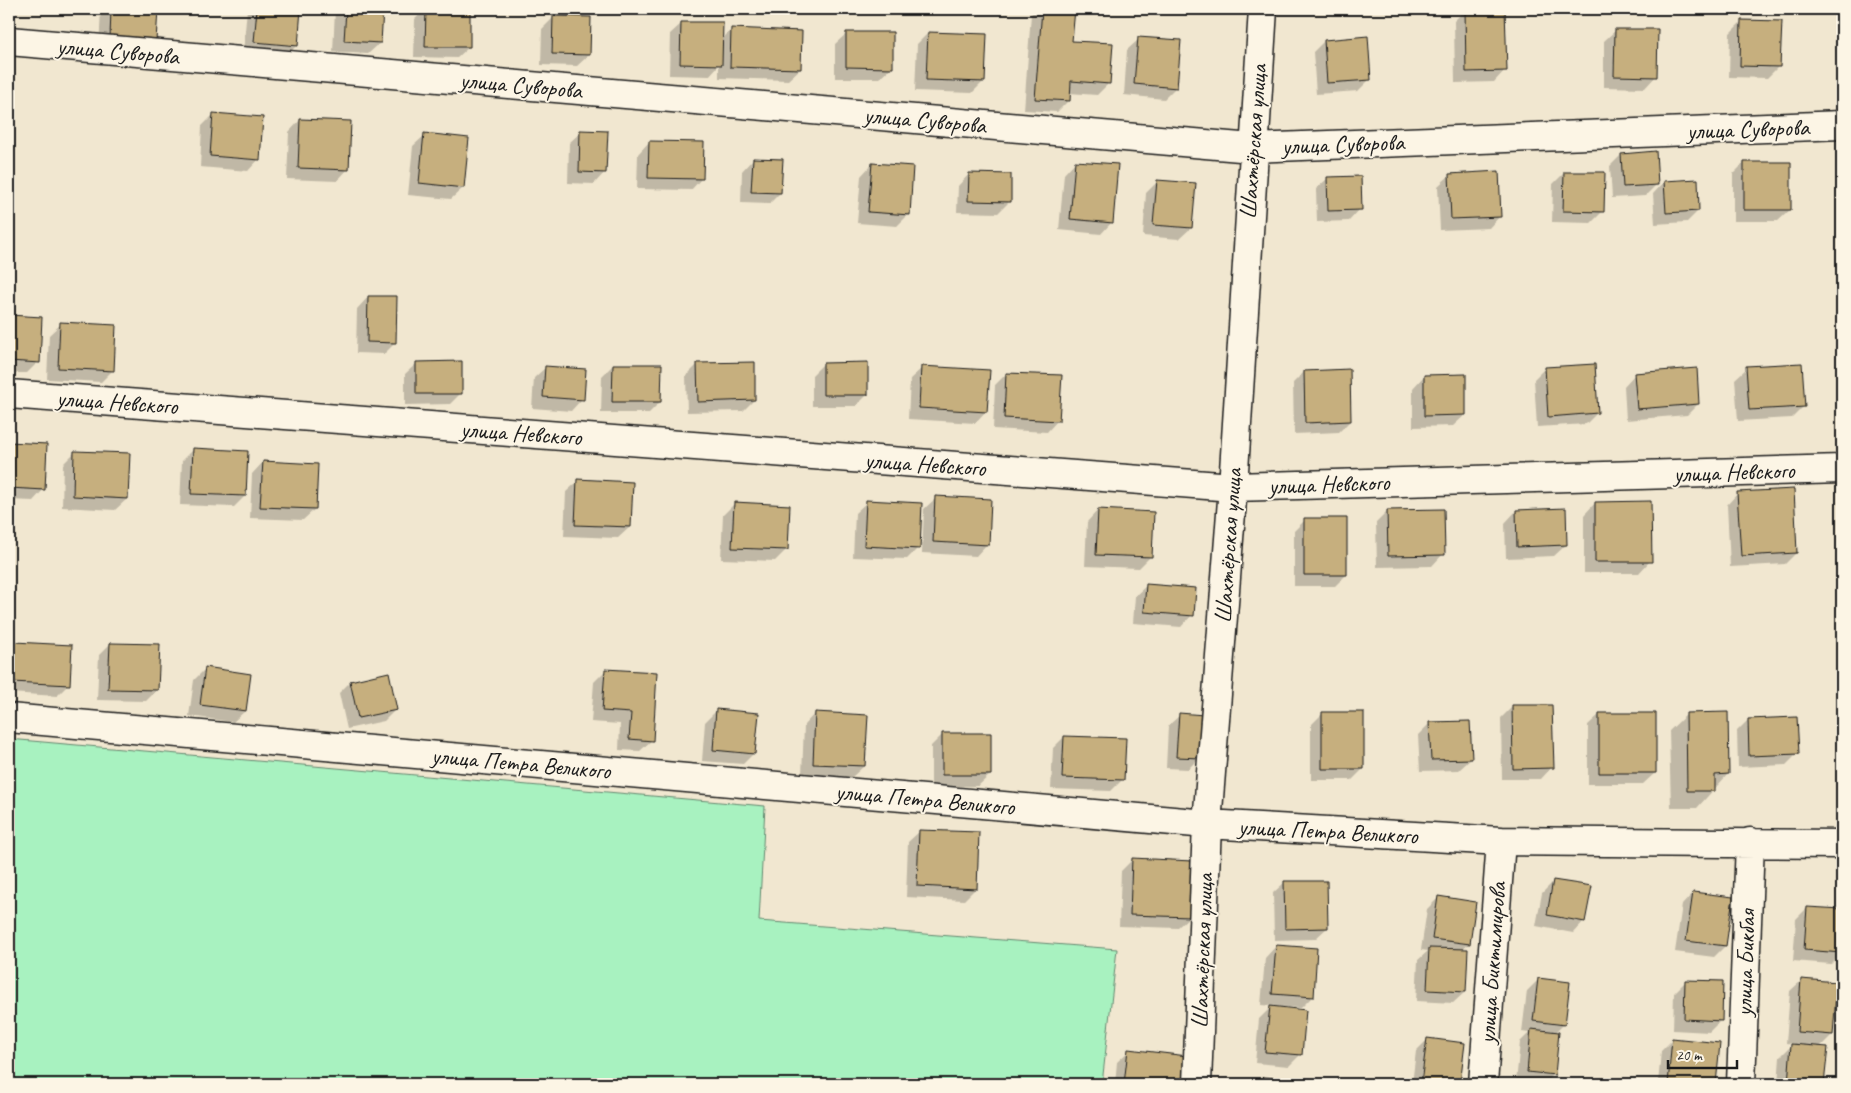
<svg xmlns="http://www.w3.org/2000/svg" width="1851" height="1093" font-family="Caveat,sans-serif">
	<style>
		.green { fill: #a8f2c0; stroke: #62876e }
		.shadow { fill: #0003 }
		.building { fill: #c6af7e; stroke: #1c1c1c }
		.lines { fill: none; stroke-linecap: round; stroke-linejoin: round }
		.minor-casing { stroke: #1c1c1c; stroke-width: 31 }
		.minor { stroke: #fcf5e5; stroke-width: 28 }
		.labels { text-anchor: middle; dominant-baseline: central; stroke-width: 4; stroke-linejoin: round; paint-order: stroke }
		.street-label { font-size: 24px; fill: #1c1c1c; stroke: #fcf5e5 }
	</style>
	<rect width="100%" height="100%" fill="#f1e7d0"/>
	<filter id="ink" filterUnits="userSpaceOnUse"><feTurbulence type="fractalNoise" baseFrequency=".02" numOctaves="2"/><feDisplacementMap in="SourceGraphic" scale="10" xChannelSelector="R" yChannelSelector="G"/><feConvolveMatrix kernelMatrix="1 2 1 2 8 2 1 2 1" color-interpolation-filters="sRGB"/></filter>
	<g filter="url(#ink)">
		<path class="green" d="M9,739L765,806L759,921L1117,949L1102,1084H9Z"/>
		<path class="shadow" d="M101,9H157L155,40L99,49Z
			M247,9H300L297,45L285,57L243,53Z
			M335,9H382L380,43L368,54L333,52Z
			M426,9H469V47L457,58L414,57L415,19Z
			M1037,9H1074L1071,42L1109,83L1097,95L1069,93L1068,101L1057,112L1024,110L1031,14Z
			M1504,9L1505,70L1494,82L1455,83L1454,21L1465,10Z
			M554,17L589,55L577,66L541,65L542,29Z
			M1742,21L1779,66L1767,78L1729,77L1730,33Z
			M682,23L721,40L732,29L800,69L788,80L719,78V65L709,76L669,75L670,34Z
			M1616,30L1656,76L1645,88L1604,87V41Z
			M847,33L892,67L880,78H835V44Z
			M928,33L984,81L972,93L915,91L917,44Z
			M1139,39L1176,87L1164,99L1124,95L1127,50Z
			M1324,41L1370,79L1358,91L1316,94L1313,52Z
			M214,114L259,159L248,171L200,167L202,126Z
			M300,120L348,169L337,181L287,179L289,132Z
			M581,132L605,172L594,184L568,183L569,143Z
			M425,135L463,188L451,199L408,195L413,146Z
			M649,142L702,178L691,190L637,189L638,154Z
			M1621,155L1657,184L1645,196L1612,198L1610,166Z
			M753,159L780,193L769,204L741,203L742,171Z
			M1075,162L1112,222L1101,234L1059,230L1064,174Z
			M1744,163L1790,210L1778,221H1733V174Z
			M872,164L909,214L897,226L857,223L861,176Z
			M1564,173L1603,211L1591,223L1552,222L1553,184Z
			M969,174L1009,202L998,213L957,212L958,186Z
			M1450,175L1500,216L1489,228L1440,230L1438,186Z
			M1328,178L1360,209L1349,221L1317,222L1316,189Z
			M1158,181L1191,228L1179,239L1143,236L1146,193Z
			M1664,182L1698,211L1687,222L1655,224L1653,194Z
			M368,297L395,343L384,354L356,353L357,309Z
			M9,317L40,318L38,362L27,373H9Z
			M61,324L113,370L101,382L47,379L49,335Z
			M417,363L461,393L450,404L405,405V374Z
			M823,364L867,395L856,406H812V375Z
			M613,365L660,402L649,413H601L602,376Z
			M697,365L754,400L743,411L687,412L686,376Z
			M546,367L582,399L571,411L532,408L534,378Z
			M922,368L986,411L975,423L908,419L910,379Z
			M1545,368L1597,413L1586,424L1537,427L1534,379Z
			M1747,368L1804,406L1792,418L1738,421L1735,379Z
			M1304,372L1350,421L1339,432L1294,434L1293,383Z
			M1006,374L1058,420L1047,432L993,429L995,385Z
			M1635,374L1698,404L1687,415L1626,420L1624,386Z
			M1424,376L1465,415L1453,426L1413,427V388Z
			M9,444L46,445L44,489L33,501L9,500Z
			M193,450L245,496L234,507L180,505L182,461Z
			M75,452L127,499L115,510L62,507L63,464Z
			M263,462L315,509L303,520L250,518L252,474Z
			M578,481L630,527L618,538L564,536L566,492Z
			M1738,493L1796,553L1785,564L1730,567L1727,505Z
			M936,498L987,544L976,556L922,553L924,509Z
			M867,502L918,548L907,559L853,557L855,513Z
			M735,503L786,550L775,561L721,559L723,515Z
			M1595,503L1650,561L1639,573H1584V515Z
			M1098,510L1150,557L1139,568L1085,566L1087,522Z
			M1388,511L1443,554L1432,566L1377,567L1376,523Z
			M1516,511L1566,545L1554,556L1506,558L1505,523Z
			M1305,520L1346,575L1335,586H1294V531Z
			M1147,585L1192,615L1181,627L1133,623L1135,596Z
			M15,643L68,685L57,696L9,693V649Z
			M110,644L157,690L146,701L97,700L99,655Z
			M206,668L245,711L233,722L189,716L194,680Z
			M605,671L652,740L640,751L619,750L620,724L591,722L594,682Z
			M350,682L395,710L384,721L347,729L339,693Z
			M1512,707L1552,767L1541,779H1502L1501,718Z
			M717,710L754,753L743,764L702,761L705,722Z
			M815,713L864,766L852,777L802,775L804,725Z
			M1322,714L1363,769L1352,780H1311V725Z
			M1600,714L1655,773L1643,784H1588V725Z
			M1687,714L1728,774L1697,808H1671L1669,731Z
			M1180,715L1199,758L1188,769L1166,768L1168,726Z
			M1748,720L1797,754L1786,765L1738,767L1737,731Z
			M1430,723L1471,759L1459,770L1420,771L1418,735Z
			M943,734L990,775L978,786H931V746Z
			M1064,737L1122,780L1111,791L1051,789L1053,748Z
			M920,831L976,888L964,900L906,897L908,842Z
			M1132,860L1189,917L1177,928L1119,926L1121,871Z
			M1554,881L1584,921L1573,933L1536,926L1542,893Z
			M1285,882L1327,928L1315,939L1274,940L1273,893Z
			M1693,893L1725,946L1714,957L1675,952L1682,905Z
			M1438,898L1469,944L1462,950L1465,992L1453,1003L1416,1001L1418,960L1428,951L1421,950L1427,909Z
			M1807,908L1842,911V953L1831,964L1793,961L1796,919Z
			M1276,946L1313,996L1301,1008L1282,1007V1009L1305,1011L1300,1055L1289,1066L1255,1063L1259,1019L1272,1006L1261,1005L1265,958Z
			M1539,979L1564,1024L1555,1033L1553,1074L1544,1084L1516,1083L1520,1042L1529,1033L1522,1032L1527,991Z
			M1802,980L1832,1035L1819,1048H1826L1823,1084H1778L1780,1057L1793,1044L1786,1043L1790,991Z
			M1686,981L1721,1020L1709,1032L1673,1030L1674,993Z
			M1673,1039L1719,1044L1715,1084H1658L1661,1051Z
			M1427,1040L1464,1044L1458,1084H1412L1416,1051Z
			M1129,1051L1192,1084H1115L1117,1062Z
			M1263,1078L1302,1081V1084H1257Z"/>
		<path class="building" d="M111,9H158L156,41L110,38Z
			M257,9H301L298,46L254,42Z
			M346,9H383L381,43L344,41Z
			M426,9H470V47H425Z
			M1042,9H1075L1072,41L1113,43L1110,84L1071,81L1070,101L1035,99Z
			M1465,9H1505L1507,71L1466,72Z
			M553,16L591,17L590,55L552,54Z
			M1741,20L1782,21L1780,67L1740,66Z
			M681,22H723L722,65L680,64Z
			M731,28L802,31L801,69L730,67Z
			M1615,29H1658L1657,77L1614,76Z
			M846,32H893V68L846,67Z
			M928,32L987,34L985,82L926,80Z
			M1368,36L1371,80L1327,83L1324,40Z
			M1138,37L1181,40L1177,88L1134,84Z
			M213,113L263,117L260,160L210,156Z
			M300,119L351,121L349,170L298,168Z
			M580,130L608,131L606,173L579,172Z
			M424,133L469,138L464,188L419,183Z
			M649,141L704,142L703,179L648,178Z
			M1656,151L1658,185L1623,187L1621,154Z
			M753,158L783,159L781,193L751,192Z
			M1075,161L1118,164L1113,223L1070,219Z
			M1744,162H1791V210H1744Z
			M872,163L913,166L910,215L868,212Z
			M1499,171L1501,217L1451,219L1449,174Z
			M1564,172H1605L1604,212L1563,211Z
			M969,173L1011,174V202L968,201Z
			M1361,176L1362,210L1328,211L1327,177Z
			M1698,179L1699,211L1666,213L1664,181Z
			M1157,180L1196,183L1192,228L1153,225Z
			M368,296H397L396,343L367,342Z
			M9,315L42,317L40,363L9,361Z
			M60,322L116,325L114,371L58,368Z
			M462,361V394H416V362Z
			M755,362V400L698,402L697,363Z
			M868,362V395H823V363Z
			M1802,363L1805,407L1749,410L1746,366Z
			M613,364H662L661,402H612Z
			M1595,364L1598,413L1548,417L1545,367Z
			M545,366L586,369L584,400L543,397Z
			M921,366L990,370L987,412L919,408Z
			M1697,368L1699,404L1637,409L1634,373Z
			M1350,369L1351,421L1305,423L1304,371Z
			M1006,373L1062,375L1059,421L1004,418Z
			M1466,374V415L1424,416V375Z
			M9,442L47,444L45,490L9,488Z
			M193,448L248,451L246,496L191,494Z
			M74,451L130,453L128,499L73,496Z
			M263,461L318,464L316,509L260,507Z
			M577,479L633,482L631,527L575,525Z
			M1794,489L1797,553L1741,556L1737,492Z
			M935,496L991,499L989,545L933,542Z
			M866,500L922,503L920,549L864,546Z
			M1651,501L1652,562H1595V502Z
			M734,502L790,505L788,550L732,548Z
			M1566,508L1567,545L1517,547L1516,510Z
			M1098,509L1154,512L1152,557L1096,555Z
			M1444,509L1445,555L1388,556L1387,510Z
			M1304,518H1347V575H1304Z
			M1146,584L1196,588L1194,616L1144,612Z
			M14,642L72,645L70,685L12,682Z
			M110,643L160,644L158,690L108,689Z
			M205,667L251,674L246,711L200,705Z
			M605,669L657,672L653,741L629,739L631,713L602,711Z
			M389,672L397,710L358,718L350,681Z
			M1512,705H1552L1554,768L1513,769Z
			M716,709L759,713L755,754L713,750Z
			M815,712L868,715L865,766L813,764Z
			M1322,712H1364V769H1322Z
			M1728,712L1729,774L1715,775V791H1687L1686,713Z
			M1179,713L1204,715L1201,758L1176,757Z
			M1599,713H1656V773H1599Z
			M1797,717L1799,754L1749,756L1748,719Z
			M1470,721L1472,759L1431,760L1429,722Z
			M942,733H991V775H942Z
			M1064,736L1126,738L1124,780L1062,778Z
			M919,830L979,832L977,889L917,886Z
			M1132,858L1192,861L1190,917L1130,915Z
			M1553,880L1592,886L1585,922L1547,915Z
			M1284,881H1327L1328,928L1285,929Z
			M1693,892L1733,897L1726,946L1686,941Z
			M1438,896L1476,902L1470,944L1432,939Z
			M1807,907L1842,909V953L1804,950Z
			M1276,945L1317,948L1314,997L1272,994Z
			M1429,948L1468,949L1466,992L1427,990Z
			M1538,978L1570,982L1565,1025L1533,1021Z
			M1801,979L1837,982L1833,1035L1797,1032Z
			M1685,980L1723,981L1722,1021L1684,1019Z
			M1270,1006L1306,1010L1302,1055L1265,1052Z
			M1531,1029L1559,1032L1555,1075L1527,1072Z
			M1427,1038L1465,1043L1460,1084L1421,1083Z
			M1672,1038L1720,1043L1716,1084H1668Z
			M1791,1044L1828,1047L1824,1084H1788Z
			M1128,1049L1196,1057L1193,1084H1124Z
			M1263,1077L1304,1080L1303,1084H1262Z"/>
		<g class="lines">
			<g class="minor-casing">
				<path id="minor" d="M9,41L1252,148L1842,125
					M9,394L1233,487L1842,469
					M9,718L1207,824L1501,841L1842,844
					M1197,1084L1207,824L1233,487L1263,9
					M1483,1084L1501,841
					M1741,1084L1750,842"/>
			</g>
			<use href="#minor" class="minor"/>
		</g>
	</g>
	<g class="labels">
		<g class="street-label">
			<text transform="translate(118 51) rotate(5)">улица Суворова</text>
			<text transform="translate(521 85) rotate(5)">улица Суворова</text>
			<text transform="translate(925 120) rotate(5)">улица Суворова</text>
			<text transform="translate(1748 129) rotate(-2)">улица Суворова</text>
			<text transform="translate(1253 142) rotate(-86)">Шахтёрская улица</text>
			<text transform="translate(1343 144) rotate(-2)">улица Суворова</text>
			<text transform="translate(117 402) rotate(4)">улица Невского</text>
			<text transform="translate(521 433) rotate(4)">улица Невского</text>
			<text transform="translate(925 464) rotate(4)">улица Невского</text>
			<text transform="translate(1734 472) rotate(-2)">улица Невского</text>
			<text transform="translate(1329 484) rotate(-2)">улица Невского</text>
			<text transform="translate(1228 546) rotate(-86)">Шахтёрская улица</text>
			<text transform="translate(521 763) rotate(5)">улица Петра Великого</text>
			<text transform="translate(925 799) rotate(5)">улица Петра Великого</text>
			<text transform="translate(1328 831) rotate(3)">улица Петра Великого</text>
			<text transform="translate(1202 951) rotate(-88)">Шахтёрская улица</text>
			<text transform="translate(1492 963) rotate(-86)">улица Биктимирова</text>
			<text transform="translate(1745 963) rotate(-88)">улица Бикбая</text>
		</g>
	</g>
	<rect width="1851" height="1093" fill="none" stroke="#fcf5e5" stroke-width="30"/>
	<rect x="15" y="15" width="1821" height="1063" fill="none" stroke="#1c1c1c" stroke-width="2" filter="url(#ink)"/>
	<path d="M1668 1060v8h69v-8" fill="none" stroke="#1c1c1c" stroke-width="2.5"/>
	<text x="1676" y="1060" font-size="15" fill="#1c1c1c" stroke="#fcf5e5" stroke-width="4" paint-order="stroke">20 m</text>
</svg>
